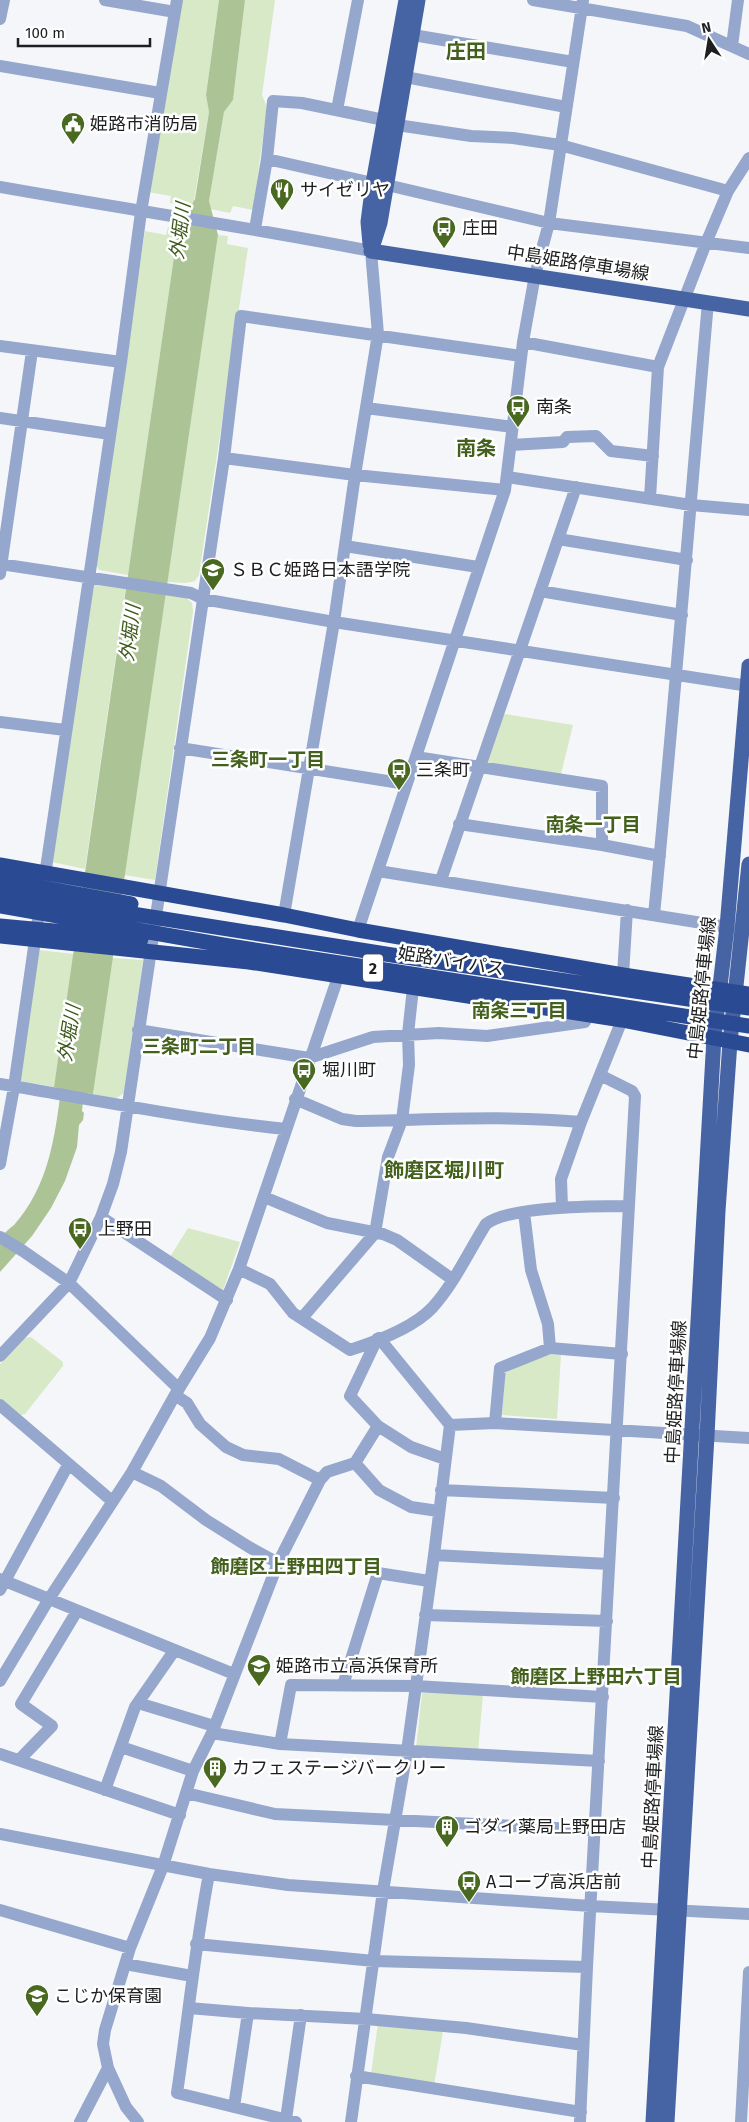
<svg xmlns="http://www.w3.org/2000/svg" width="749" height="2122" font-family="'Fira Sans','Noto Sans JP',sans-serif">
	<style>
		.green { fill: #d7e9c6 }
		.water { fill: #acc396 }
		.lines { fill: none; stroke-linecap: round; stroke-linejoin: round }
		.minor { stroke: #95a7cc; stroke-width: 12 }
		.major { stroke: #4663a3; stroke-width: 15 }
		.highway { stroke: #2a4a93; stroke-width: 15 }
		.labels { text-anchor: middle; dominant-baseline: central; stroke-width: 5; stroke-linejoin: round; paint-order: stroke }
		.shield { fill: #fff; stroke: #616262; stroke-width: 1 }
		.shield-label { font-size: 16px; font-weight: bold; fill: #1d1e1f }
		.poi-label { font-size: 18px; fill: #1d1e1f; stroke: #fff; text-anchor: start }
		.street-label { font-size: 18px; fill: #1d1e1f; stroke: #fff }
		.water-label { font-size: 19px; font-style: italic; fill: #3e5a1a; stroke: #fff }
		.neighbourhood-label { font-size: 19px; font-weight: bold; fill: #43601d; stroke: #fff }
		.quarter-label { font-size: 20px; font-weight: bold; fill: #43601d; stroke: #fff }
	</style>
	<rect width="100%" height="100%" fill="#f5f6fa"/>
	<path class="green" d="M181,0H219L206,94L209,112L193,206L170,203L171,196L148,192Z
		M245,0H275L262,95L267,107L253,210L233,206L230,213L210,209L209,201L224,112L233,100Z
		M168,227L178,229L128,575L99,570L96,565L145,231L166,235Z
		M218,235L228,236L227,244L248,248L199,575L195,581L186,583L167,582Z
		M93,583L126,586L85,869L52,862Z
		M166,591L183,595L192,603L193,612L155,880L124,875Z
		M505,714L573,725L561,774L488,764L485,759L500,717Z
		M39,950L74,954L54,1087L20,1081Z
		M112,958L143,960L124,1093L115,1099L93,1094Z
		M188,1228L240,1242L223,1290H217L170,1257Z
		M31,1337L63,1362V1366L25,1414L21,1415L0,1398V1364L25,1338Z
		M543,1354L561,1355L557,1419L502,1415L505,1373Z
		M422,1693L483,1694L478,1752L416,1748Z
		M378,2023L443,2031L434,2086L371,2074Z"/>
	<path class="water" d="M219,0H245L233,100L224,112L209,201L218,235L93,1094L84,1093L82,1111L84,1113L83,1120L79,1125L77,1147L65,1181L51,1208L32,1236L0,1272V1238C4,1233 9,1229 14,1225C48,1187 55,1138 61,1089L54,1087L178,229L195,199L209,112L206,95Z"/>
	<g class="lines">
		<path class="minor" d="M105,0L175,12
			M533,0L687,26L749,54
			M0,19L4,0
			M413,35L573,62
			M732,46L738,0
			M0,66L160,93
			M405,77L566,107
			M337,110L358,0
			M397,125L471,136L513,138L560,145L728,191
			M267,159L373,183
			M387,185L549,223L749,248
			M0,187C124,209 248,227 371,251L378,334L355,475L334,622L284,915
			M255,229L267,159L273,101L302,103L384,120
			M523,342L658,367
			M0,346L121,362
			M366,408L513,427
			M0,418L110,434
			M511,445L563,442L567,437L596,436L611,451L653,456
			M224,458L355,475L505,490
			M507,477L691,505L749,510
			M650,498L658,367L706,243L728,191L749,158
			M558,539L687,560
			M345,546L478,567
			M0,564L191,593L203,599L334,622L749,686
			M0,574L32,351
			M540,591L682,615
			M0,722L65,730
			M180,748L406,784
			M416,757L602,786V845
			M459,824L602,845L660,856
			M378,871L727,927
			M441,880L576,487
			M44,882L121,362L141,212L177,0
			M654,915C674,711 690,507 708,302
			M358,930L505,490L523,342L535,275L549,223L583,0
			M623,975L627,910
			M138,1030L309,1058L373,1037L439,1033L487,1036L585,1022L588,1015
			M0,1084C95,1100 189,1119 286,1129
			M295,1099L342,1119L356,1121C431,1120 506,1115 581,1122
			M0,1164L14,1087L40,905
			M264,1197L327,1223L383,1234L397,1240L452,1279
			M562,1207L561,1179L581,1122L622,1020
			M524,1212L531,1270L548,1324L550,1348
			M101,1217L227,1300
			M0,1237L23,1251L69,1283L179,1389
			M239,1269L270,1284L293,1313L350,1350C375,1342 414,1327 432,1308C454,1284 469,1251 486,1224C509,1206 598,1206 629,1206
			M302,1318L375,1233L388,1157L402,1120L409,1065L408,1034L413,988
			M377,1339L350,1396L378,1426L411,1447L445,1459
			M0,1356L69,1283L101,1217L113,1184L121,1152L224,458L241,316L521,356
			M175,1395L187,1403L200,1424L226,1447L243,1455L279,1459L320,1480
			M0,1405L112,1501
			M495,1423L500,1368L550,1348L622,1354
			M450,1425L495,1423L749,1438
			M355,1463L379,1490L411,1507L438,1511
			M132,1472L161,1486L206,1520L249,1547L278,1563
			M441,1490L614,1498
			M434,1555L609,1564
			M0,1579L234,1674
			M0,1590L68,1465
			M425,1615L607,1621
			M0,1681L49,1599L132,1472L175,1395L210,1338L239,1269L338,977
			M343,1685L378,1573L429,1581
			M138,1703L214,1726
			M212,1733L280,1744L599,1761
			M280,1744L291,1685L415,1686L603,1697
			M121,1747L193,1771
			M0,1754L180,1815
			M19,1760L52,1726L21,1704L77,1611
			M105,1790L135,1707L174,1651
			M186,1793L275,1814L595,1830
			M0,1834L209,1874L288,1885L590,1906L749,1914
			M209,1874C195,1947 188,2019 177,2093L296,2122
			M0,1910L130,1948
			M196,1944L374,1961L587,1967
			M125,1964L192,1976
			M189,2008L248,2013L366,2019L466,2028L583,2045
			M356,2076L581,2112
			M234,2107L248,2013
			M286,2119L301,2015
			M80,2122L108,2068
			M138,2122L126,2107L108,2068L103,2044L105,2030L130,1948L163,1866L193,1771L212,1733L278,1563L320,1480L327,1472L355,1463L378,1426
			M351,2122L383,1891L407,1751L434,1555L450,1425L379,1338
			M580,2122L587,1967L635,1096L632,1091L600,1075
			M741,2122L749,1972"/>
		<path class="major" d="M370,244L368,222L373,183L406,0
			M371,251L749,309
			M371,251L380,223L418,0
			M653,2122L714,1037L727,927L749,666
			M667,2122L707,1436L718,1211L730,1042L749,864"/>
		<path class="highway" d="M0,865L284,915L358,930L623,975L749,994
			M0,880L131,904
			M0,893L392,955L749,1008
			M0,906L223,945L749,1026
			M0,926L141,939
			M0,936L249,962L622,1020L749,1045"/>
	</g>
	<defs>
		<g id="civic-pin" transform="scale(1.25)"><path d="M0 17L-7.5 6A9.5 9.5 0 1 1 7.5 6Z" fill="#496920" stroke="#fff"/><path d="M-.6-6.5H3V-4.5H.6V-3L4-1V1h2V6H-6V1h2V-1L-.6-3ZM-1.2 2.5V6h2.4V2.5Z" fill="#fff"/></g>
		<g id="restaurant-pin" transform="scale(1.25)"><path d="M0 17L-7.5 6A9.5 9.5 0 1 1 7.5 6Z" fill="#496920" stroke="#fff"/><path d="M-5-6h1v4h1v-4h1v4h1v-4h1v5L-1.5 .5V6h-2V.5L-5-1ZM5-6V6H3V1.5H1.5Q1.5-4 5-6Z" fill="#fff"/></g>
		<g id="bus-pin" transform="scale(1.25)"><path d="M0 17L-7.5 6A9.5 9.5 0 1 1 7.5 6Z" fill="#496920" stroke="#fff"/><path d="M-5-6H5V4H4V6H2V4H-2V6H-4V4H-5ZM-3.5-4V0h7V-4ZM-3.5 1.2v1.5H-2V1.2ZM2 1.2v1.5H3.5V1.2Z" fill="#fff"/></g>
		<g id="school-pin" transform="scale(1.25)"><path d="M0 17L-7.5 6A9.5 9.5 0 1 1 7.5 6Z" fill="#496920" stroke="#fff"/><path d="M0-5L7-2L0 1L-7-2ZM-4 1L0 2.5L4 1V4Q0 6-4 4Z" fill="#fff"/></g>
		<g id="building-pin" transform="scale(1.25)"><path d="M0 17L-7.5 6A9.5 9.5 0 1 1 7.5 6Z" fill="#496920" stroke="#fff"/><path d="M-4-6H4V6H1V3H-1V6H-4ZM-2.5-4.3h1.7v1.8h-1.7ZM.8-4.3h1.7v1.8H.8ZM-2.5-1h1.7V.8h-1.7ZM.8-1h1.7V.8H.8Z" fill="#fff"/></g>
	</defs>
	<g fill-rule="evenodd">
		<use href="#civic-pin" x="73" y="124"/>
		<use href="#restaurant-pin" x="282" y="190"/>
		<use href="#bus-pin" x="444" y="228"/>
		<use href="#bus-pin" x="518" y="407"/>
		<use href="#school-pin" x="213" y="570"/>
		<use href="#bus-pin" x="399" y="770"/>
		<use href="#bus-pin" x="304" y="1070"/>
		<use href="#bus-pin" x="80" y="1229"/>
		<use href="#school-pin" x="259" y="1666"/>
		<use href="#building-pin" x="215" y="1768"/>
		<use href="#building-pin" x="447" y="1827"/>
		<use href="#bus-pin" x="469" y="1882"/>
		<use href="#school-pin" x="37" y="1996"/>
	</g>
	<g class="labels">
		<rect class="shield" x="363" y="954.5" width="20" height="27" rx="4"/>
		<g class="shield-label">
			<text x="373" y="968">2</text>
		</g>
		<g class="poi-label">
			<text x="90" y="124">姫路市消防局</text>
			<text x="300" y="190">サイゼリヤ</text>
			<text x="462" y="228">庄田</text>
			<text x="536" y="407">南条</text>
			<text x="230" y="570">ＳＢＣ姫路日本語学院</text>
			<text x="416" y="770">三条町</text>
			<text x="322" y="1070">堀川町</text>
			<text x="98" y="1229">上野田</text>
			<text x="276" y="1666">姫路市立高浜保育所</text>
			<text x="232" y="1768">カフェステージバークリー</text>
			<text x="464" y="1827">ゴダイ薬局上野田店</text>
			<text x="486" y="1882">Aコープ高浜店前</text>
			<text x="54" y="1996">こじか保育園</text>
		</g>
		<g class="street-label">
			<text transform="translate(578 263) rotate(9)">中島姫路停車場線</text>
			<text transform="translate(451 961) rotate(9)">姫路バイパス</text>
			<text transform="translate(702 988) rotate(-84)">中島姫路停車場線</text>
			<text transform="translate(676 1392) rotate(-87)">中島姫路停車場線</text>
			<text transform="translate(653 1797) rotate(-87)">中島姫路停車場線</text>
		</g>
		<g class="water-label">
			<text transform="translate(180 231) rotate(-83)">外堀川</text>
			<text transform="translate(130 633) rotate(-83)">外堀川</text>
			<text transform="translate(69 1033) rotate(-81)">外堀川</text>
		</g>
		<g class="neighbourhood-label">
			<text x="268" y="759">三条町一丁目</text>
			<text x="593" y="824">南条一丁目</text>
			<text x="519" y="1010">南条三丁目</text>
			<text x="199" y="1046">三条町二丁目</text>
			<text x="296" y="1566">飾磨区上野田四丁目</text>
			<text x="596" y="1676">飾磨区上野田六丁目</text>
		</g>
		<g class="quarter-label">
			<text x="466" y="51">庄田</text>
			<text x="476" y="448">南条</text>
			<text x="444" y="1170">飾磨区堀川町</text>
		</g>
	</g>
	<g transform="translate(709 40) rotate(348)" stroke="#ffffff" stroke-width="4" paint-order="stroke">
	<path d="M0-4L9 19L0 12L-9 19Z" fill="#1d1e1f"/>
	<text y="-8" font-size="14" font-weight="bold" text-anchor="middle" fill="#1d1e1f">N</text>
	</g>
	<path d="M18 38v8h132v-8" fill="none" stroke="#1d1e1f" stroke-width="2.5"/>
	<text x="25" y="38" font-size="15" fill="#1d1e1f" stroke="#ffffff" stroke-width="4" paint-order="stroke">100 m</text>
</svg>
